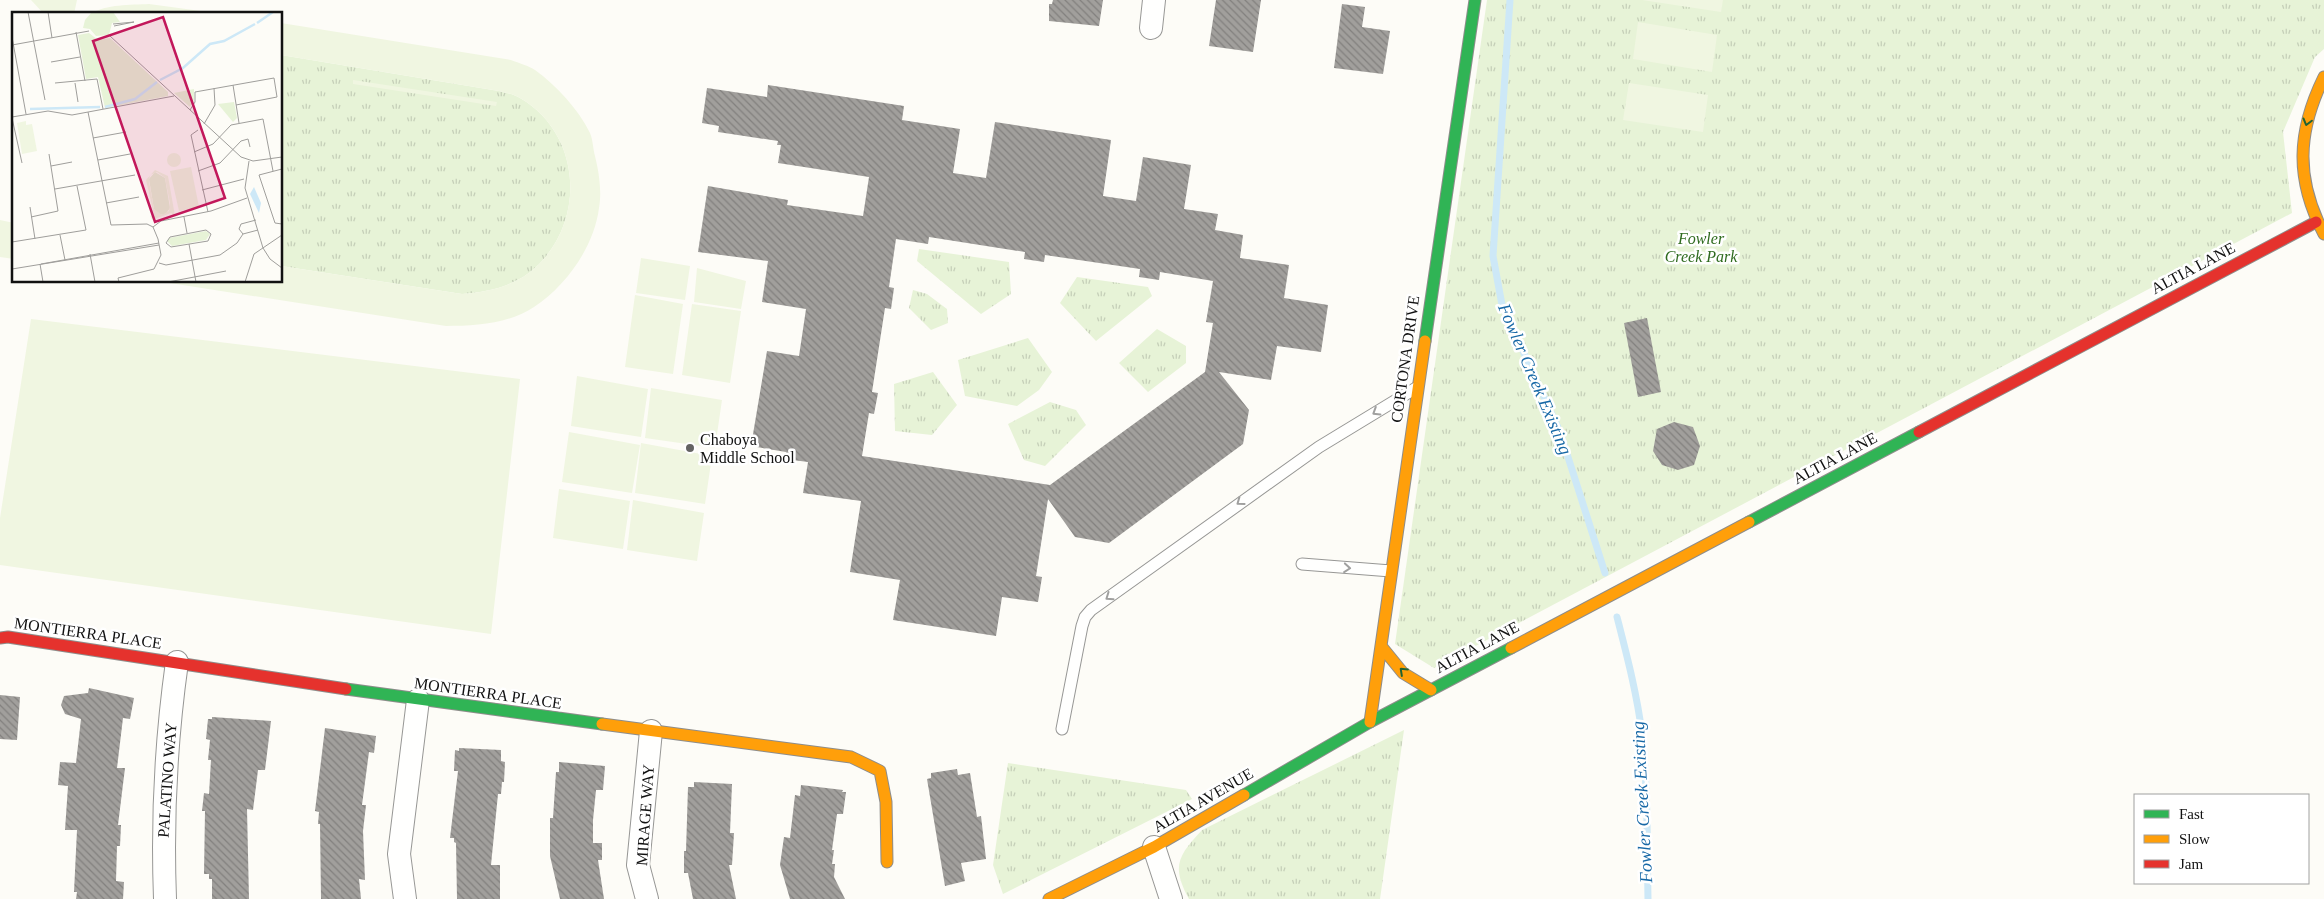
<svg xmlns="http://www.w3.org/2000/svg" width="2324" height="899" font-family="Georgia,serif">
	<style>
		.park { fill: url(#park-tufts) }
		.pitch { fill: #f0f6e1 }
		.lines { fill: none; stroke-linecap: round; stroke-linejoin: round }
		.stream { stroke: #cde8f7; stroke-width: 7 }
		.building { fill: url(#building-back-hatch); fill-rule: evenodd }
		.lane-casing { stroke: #979795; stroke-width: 13 }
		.street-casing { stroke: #979795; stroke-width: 24 }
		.fast-casing { stroke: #8e8d8b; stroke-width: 13 }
		.slow-casing { stroke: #8e8d8b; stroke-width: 13 }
		.jam-casing { stroke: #8e8d8b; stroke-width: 13 }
		.lane { stroke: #fffffe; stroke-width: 11 }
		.street { stroke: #fffffe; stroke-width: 22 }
		.fast { stroke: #30b455; stroke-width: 11 }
		.slow { stroke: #ff9f0a; stroke-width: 11 }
		.jam { stroke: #e5322d; stroke-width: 11 }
		.oneway { stroke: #206233 }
		.oneway2 { stroke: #a0a09f }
		.poi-dot { fill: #646362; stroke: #fff; stroke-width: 2 }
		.labels { text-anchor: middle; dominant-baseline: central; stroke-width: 5; stroke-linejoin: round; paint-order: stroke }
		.park-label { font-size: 16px; font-style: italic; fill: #2f6b1f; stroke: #fff }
		.street-label { font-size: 16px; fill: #111; stroke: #fff }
		.poi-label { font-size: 16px; fill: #111; stroke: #fff; text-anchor: start }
		.water-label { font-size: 18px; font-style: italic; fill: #1768a6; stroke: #fff }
		.inset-river { fill: none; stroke: #cde8f7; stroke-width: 2.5 }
		.inset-road { fill: none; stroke: #9f9e9b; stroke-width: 1 }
		.view { fill: #c2185b; fill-opacity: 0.15; stroke: #c2185b; stroke-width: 2.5 }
		.inset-edge { fill: none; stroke: #111; stroke-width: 2.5 }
	</style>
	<defs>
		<pattern id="park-tufts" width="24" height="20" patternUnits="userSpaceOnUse" patternTransform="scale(1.25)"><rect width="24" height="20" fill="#e7f3d7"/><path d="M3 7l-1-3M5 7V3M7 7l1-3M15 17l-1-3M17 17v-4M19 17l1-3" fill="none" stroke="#c5cfb8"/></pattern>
		<pattern id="building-back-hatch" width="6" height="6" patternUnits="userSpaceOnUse" patternTransform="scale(1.25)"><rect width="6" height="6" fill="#a19f9c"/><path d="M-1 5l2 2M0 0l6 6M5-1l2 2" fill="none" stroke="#82807e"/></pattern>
	</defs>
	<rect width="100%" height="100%" fill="#fdfcf7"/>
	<path class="park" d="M1487,0H2324V49L2315,57L2283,132L2292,213L1434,668L1395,644Z
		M281,55L499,91C506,93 514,94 520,98C582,134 586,221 536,267C516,286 488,292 462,294L281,266Z
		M919,249L1009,262L1011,294L981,314L917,261Z
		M1077,277L1148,287L1152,296L1096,341L1060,303Z
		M913,290L927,294L947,309L948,323L931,330L909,308Z
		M1157,329L1186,346V363L1148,392L1119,363Z
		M1028,338L1052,372L1039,390L1017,406L965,396L958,360Z
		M933,372L957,405L932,435L895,431L894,384Z
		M1050,402L1076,410L1086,425L1045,466L1024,460L1008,424Z
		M1404,730L1380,899H1189C1171,866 1178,856 1202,830Z
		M1008,763L1186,790L1192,799L1003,894L993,865Z"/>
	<path class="pitch" d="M31,0H77L74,14H44Z
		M1642,0H1723L1721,12Z
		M149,4L223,14H90C107,4 130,5 149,4Z
		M1638,22L1717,35L1712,72L1633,59Z
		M281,23L511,60C519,63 529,66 535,70C556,85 579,110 590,133C593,140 593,149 595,156C599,172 602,192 599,208C594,247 566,286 534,307C508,324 476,326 446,326L157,281H281V266L462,294C488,292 516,286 536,267C586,221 582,134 520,98C514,94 506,93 499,91L281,55Z
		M353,80L497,102L496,106L353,84Z
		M1629,83L1708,95L1703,132L1623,120Z
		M0,220L14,223V259L0,257Z
		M641,258L690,266L685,300L636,293Z
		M697,268L746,281L741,309L694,302Z
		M635,295L683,304L673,374L625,367Z
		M692,304L741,311L730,383L682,375Z
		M31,319L520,379L491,634L0,565V518Z
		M577,376L648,389L641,437L571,426Z
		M651,388L722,400L715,448L645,438Z
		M569,432L640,445L632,493L562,482Z
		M641,443L712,456L705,504L635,493Z
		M559,489L630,501L623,549L553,538Z
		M633,500L704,513L697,561L627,550Z"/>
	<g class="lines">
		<path class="stream" d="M1510,0L1493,256L1502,305L1560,432L1605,573
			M1617,617C1627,656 1637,694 1642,734C1648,788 1647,844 1648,899"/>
	</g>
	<path class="building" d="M1053,0H1103L1099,26L1049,21V4H1052Z
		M1216,0H1261L1253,52L1209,46Z
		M1342,4L1365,7L1362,27L1390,31L1383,74L1334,68Z
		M768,85L904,106L902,120L960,129L953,173L986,178L995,122L1111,140L1103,196L1136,201L1143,157L1191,165L1184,209L1218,214L1215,230L1243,235L1240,258L1289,265L1284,298L1328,305L1321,352L1277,346L1271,380L1219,372L1249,410L1243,444L1109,543L1075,537L1048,499L1036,576L1042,577L1038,602L1002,597L996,636L893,620L900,580L850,572L861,501L803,493L808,462L785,459L786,452L751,446L767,351L799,356L806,309L762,302L768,261L698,252L708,186L788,200L787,205L863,216L869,177L778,163L781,145H777L778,141L718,132L719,126L702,123L707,88L767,97ZM929,237L1025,252L1024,259L1044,262L1045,255L1140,269L1139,277L1159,280L1160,272L1213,281L1206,322L1213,323L1205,372L1050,485L862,456L869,413L874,414L878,393L872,392L885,308L891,309L894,288L889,287L896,239L928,244Z
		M1647,318L1661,392L1638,397L1624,323Z
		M1674,422L1693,427L1700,446L1694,465L1678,470L1662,465L1653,451L1657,429Z
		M89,688L134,698L130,719L123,718L117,768H125L118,825H121L120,846H117L116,881L124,882L123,899H76L77,892H74L77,830H65L68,786L58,785L60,762L76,763L81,719L65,714L61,705L64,696L88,693Z
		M0,695L20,697L17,740L0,739Z
		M212,717L271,721L265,770H258L253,810L247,809L249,899H212V879H209V874H204L205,811H202L204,793L209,794L211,760H208L210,740L206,739L208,719H212Z
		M325,728L376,736L374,753L369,752L362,805H366L363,831L365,880L359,879L361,899H321L320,824H318L319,812L315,811Z
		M459,748L501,750V761L505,762L504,782H502L501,794H498L491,865H500V899H457L456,843L454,842V838H450L458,771H454L455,750L459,751Z
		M559,762L605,766L603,790H596L593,820V843H602V860H598L604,899H560L550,856V818H553L556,772H559Z
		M957,769L958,775L970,773L977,817L981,816L986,859L961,863L965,881L945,886L927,779L931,778V773Z
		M694,782L732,784L730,833H734L732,865H729L736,899H693L688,873H684V851H686L688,787H694Z
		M801,785L843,790L842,792H846L843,814H837L832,850H834L832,864H835L834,877L845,899H790L780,865L784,837L790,838L795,795L800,796Z"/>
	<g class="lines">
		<g class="lane-casing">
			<path id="lane" d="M1302,564L1391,571
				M1062,729L1082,626L1085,617L1091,610L1319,447L1416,388"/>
		</g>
		<g class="street-casing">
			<path id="street" d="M1151,28L1154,0
				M1154,847L1171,899
				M165,899C162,820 166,740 177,662
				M405,899L399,854L418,700
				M647,899L638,865L651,731"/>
		</g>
		<g class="fast-casing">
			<path id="fast" d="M1425,341L1475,0
				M1749,522L1919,432
				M346,689L602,724
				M1244,795L1370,722L1511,648"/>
		</g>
		<g class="slow-casing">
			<path id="slow" d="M2324,77C2297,132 2295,179 2324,234
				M1381,646L1403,673L1431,690
				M1511,648L1749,522
				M1370,722L1425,341
				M602,724L851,757L880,771L886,802L887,862
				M1049,899L1154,847L1244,795"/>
		</g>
		<g class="jam-casing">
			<path id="jam" d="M1919,432L2316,222
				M0,638L8,637L346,689"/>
		</g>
		<use href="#lane" class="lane"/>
		<use href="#street" class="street"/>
		<use href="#fast" class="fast"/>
		<use href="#slow" class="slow"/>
		<use href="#jam" class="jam"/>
	</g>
	<defs><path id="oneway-chevron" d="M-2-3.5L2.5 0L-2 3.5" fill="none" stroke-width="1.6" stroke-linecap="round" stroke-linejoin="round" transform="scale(1.25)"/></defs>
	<g class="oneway">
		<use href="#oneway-chevron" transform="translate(2307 122) rotate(105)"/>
		<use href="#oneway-chevron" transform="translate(1403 671) rotate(-137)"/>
	</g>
	<g class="oneway2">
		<use href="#oneway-chevron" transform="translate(1376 412) rotate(148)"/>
		<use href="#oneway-chevron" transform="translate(1240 502) rotate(144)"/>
		<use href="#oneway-chevron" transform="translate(1347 568) rotate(5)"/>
		<use href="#oneway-chevron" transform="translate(1109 597) rotate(145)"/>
	</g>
	<circle class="poi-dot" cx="690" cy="448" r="5"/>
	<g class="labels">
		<g class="park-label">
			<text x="1701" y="238">Fowler<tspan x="1701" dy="18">Creek Park</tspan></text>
		</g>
		<g class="street-label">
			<text transform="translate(2193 268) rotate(-28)">ALTIA LANE</text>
			<text transform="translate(1405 359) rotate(-82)">CORTONA DRIVE</text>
			<text transform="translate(1835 458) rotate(-28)">ALTIA LANE</text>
			<text transform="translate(88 633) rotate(8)">MONTIERRA PLACE</text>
			<text transform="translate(1477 647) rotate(-28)">ALTIA LANE</text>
			<text transform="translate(488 693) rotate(8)">MONTIERRA PLACE</text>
			<text transform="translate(167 780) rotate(-86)">PALATINO WAY</text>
			<text transform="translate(1203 800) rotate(-30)">ALTIA AVENUE</text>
			<text transform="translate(645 815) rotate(-86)">MIRAGE WAY</text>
		</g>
		<g class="poi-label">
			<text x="700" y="439">Chaboya<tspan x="700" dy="18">Middle School</tspan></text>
		</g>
		<g class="water-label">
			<text transform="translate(1535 379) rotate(67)">Fowler Creek Existing</text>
			<text transform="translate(1642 802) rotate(-93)">Fowler Creek Existing</text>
		</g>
	</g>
	<g transform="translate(12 12)">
		<rect width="270" height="270" fill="#fdfcf7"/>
		<path d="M80,0H101L108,10L100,11L97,23L84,24L78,17L71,16L73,8ZM77,21L86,28L98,26L156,80V84L93,96L86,65L74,67L66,23ZM182,77V88L178,95L162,81ZM222,90L225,106L221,110L206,92ZM143,160L153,166L158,196L153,203L145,202L142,197L137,167ZM194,219L198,222L194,228L160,234L155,229L157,226Z" fill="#e7f3d7"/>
		<path d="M14,109V113L20,112L25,139L10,142L5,111ZM155 148a7 7 0 1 1 14 0a7 7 0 1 1-14 0ZM179,155L187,195L167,199L158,159ZM143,158L156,164L163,204L159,201L140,208L138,204L142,203L134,168ZM145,160L153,166L158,192L157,199L150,203L142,197L137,169L138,163Z" fill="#f0f6e1" fill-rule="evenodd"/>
		<path d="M242,175L249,191L247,201L238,182Z" fill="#cde8f7"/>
		<path class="inset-river" d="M245,11L261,0M148,68L171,56L198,32L212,29L243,12M93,95L123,87L145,70M18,97L88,95"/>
		<path class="inset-road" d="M16,0L33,88M36,0L40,26M101,12L122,10L102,14M64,20L73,69M98,24L229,145L241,149L270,145M0,25L14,102M0,33L77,19M39,50L68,45M43,71L85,67L91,97M63,71L66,90M221,73L227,111M178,98L183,90V80L262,66L265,85L224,93M76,100L99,213L135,212L141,215L146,227L149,243L142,257L106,266L107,270M0,105L36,99L60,103L162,84M0,106L10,151M192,112L203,93L202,76M186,118L179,123L196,200M81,126L114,120M182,140L201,132L219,113L251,107L261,159M86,148L118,142M237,149L233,176L251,236L258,247L270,256M39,154L60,150M270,157L247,163L263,211L270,212M186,159L208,151L229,129L236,127L238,135M43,177L123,163M190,178L232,167M94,191L127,185M18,195L23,227M19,205L46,199L37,142M172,205L175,221M141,215L149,209L199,199L235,186M194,218L199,222L196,229L159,235L154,231L158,225ZM231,222L227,217L229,212L244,208M48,223L53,248M0,230L74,218L65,174M177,232L184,270M78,242L83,270M147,251L154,253L208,243L225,231L231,222L246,218M28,252L31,270M29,252L147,231M0,257L147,233M156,270L214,259M233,270L242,242L270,223"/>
		<path class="view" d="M151,5L213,186L143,210L81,29Z"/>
		<rect width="270" height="270" class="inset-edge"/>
	</g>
	<rect x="2134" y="794" width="175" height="90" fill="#ffffff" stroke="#a0a0a0"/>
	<rect x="2144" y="810" width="25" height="8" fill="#30b455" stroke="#a0a0a0"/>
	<text x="2179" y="819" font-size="15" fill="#111111">Fast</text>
	<rect x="2144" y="835" width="25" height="8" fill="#ff9f0a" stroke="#a0a0a0"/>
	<text x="2179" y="844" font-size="15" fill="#111111">Slow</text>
	<rect x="2144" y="860" width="25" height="8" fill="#e5322d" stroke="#a0a0a0"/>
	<text x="2179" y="869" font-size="15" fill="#111111">Jam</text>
</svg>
